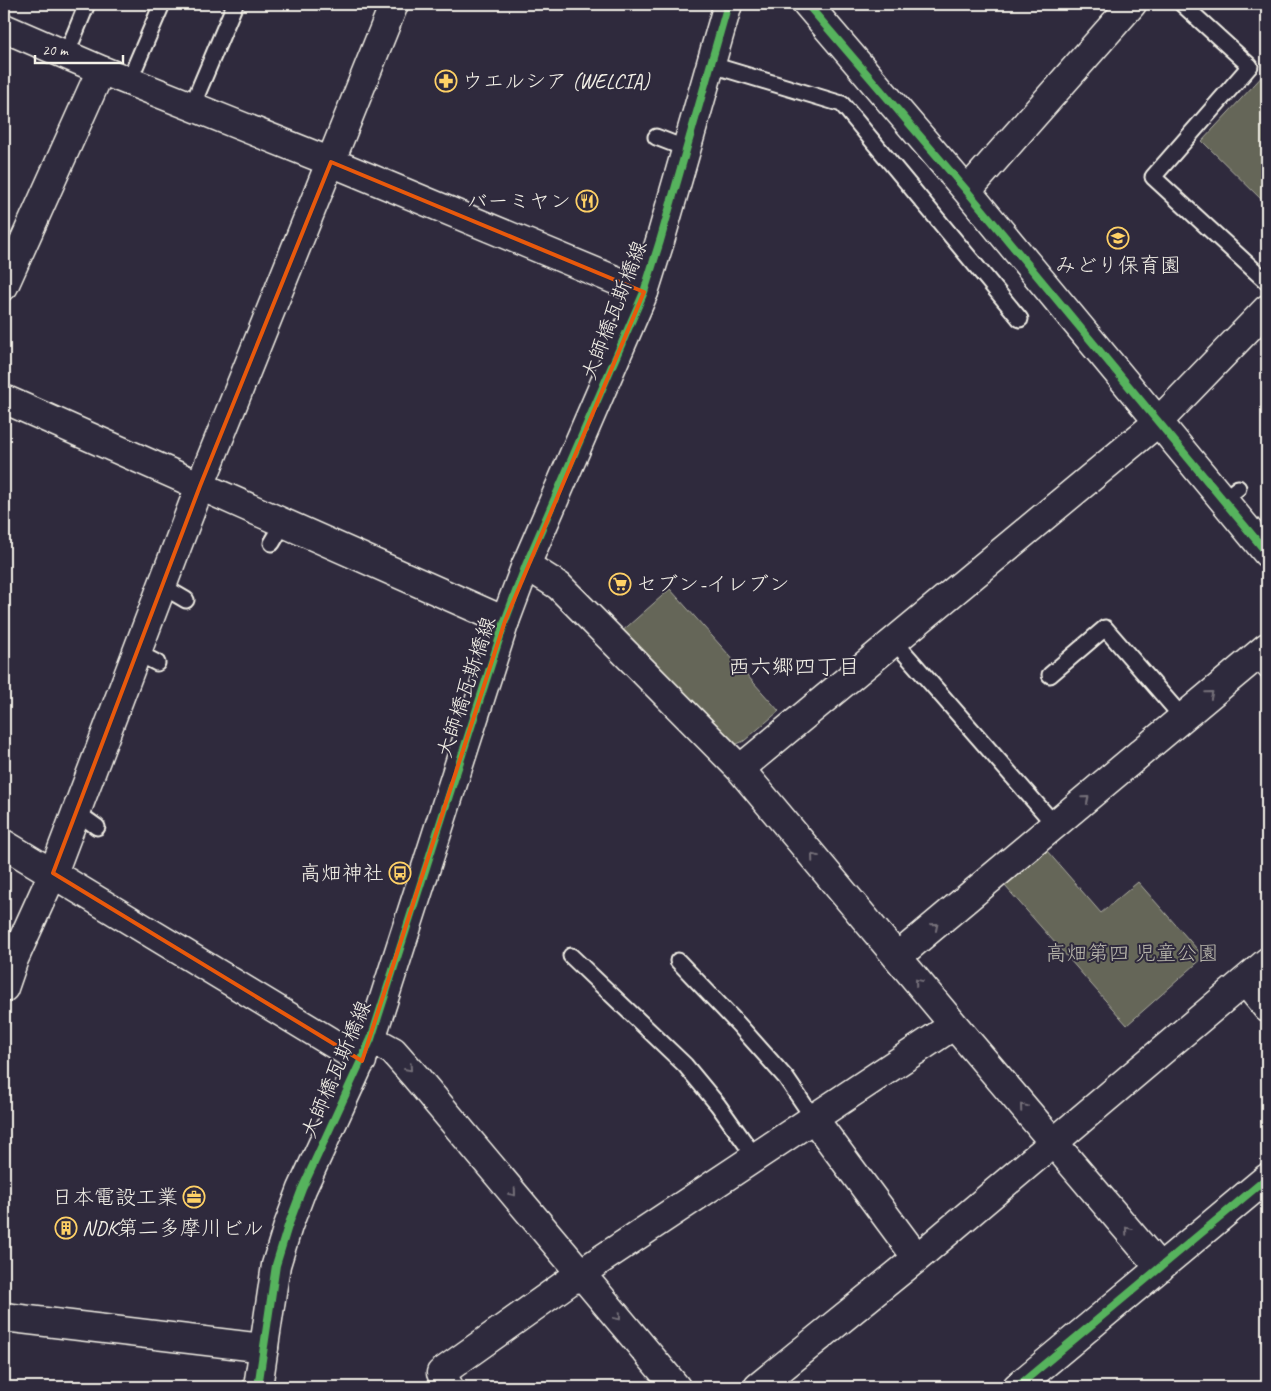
<svg xmlns="http://www.w3.org/2000/svg" width="1271" height="1391" font-family="Caveat,'Klee One',sans-serif">
	<style>
		.green { fill: #656658; stroke: #acaca0 }
		.lines { fill: none; stroke-linecap: round; stroke-linejoin: round }
		.service-casing { stroke: #f4f1e8; stroke-width: 19 }
		.minor-casing { stroke: #f4f1e8; stroke-width: 31 }
		.tertiary-casing { stroke: #f4f1e8; stroke-width: 31 }
		.service { stroke: #2f2a3d; stroke-width: 15 }
		.minor { stroke: #2f2a3d; stroke-width: 28 }
		.tertiary { stroke: #2f2a3d; stroke-width: 28 }
		.cycleway-casing { stroke: #2f2a3d; stroke-width: 11 }
		.cycleway { stroke: #56b35d; stroke-width: 8 }
		.oneway { stroke: #747079 }
		.marked { fill: none; stroke: #e8590c; stroke-width: 4; stroke-linejoin: round }
		.labels { text-anchor: middle; dominant-baseline: central; stroke-width: 4; stroke-linejoin: round; paint-order: stroke }
		.poi-label { font-size: 21px; fill: #f4f1e8; stroke: #2f2a3d; text-anchor: start }
		.street-label { font-size: 21px; fill: #f4f1e8; stroke: #2f2a3d }
		.park-label { font-size: 21px; fill: #bbb9ae; stroke: #2f2a3d }
		.neighbourhood-label { font-size: 22px; fill: #f4f1e8; stroke: #2f2a3d }
	</style>
	<rect width="100%" height="100%" fill="#2f2a3d"/>
	<filter id="ink" filterUnits="userSpaceOnUse"><feTurbulence type="fractalNoise" baseFrequency=".02" numOctaves="2"/><feDisplacementMap in="SourceGraphic" scale="10" xChannelSelector="R" yChannelSelector="G"/><feConvolveMatrix kernelMatrix="1 2 1 2 8 2 1 2 1" color-interpolation-filters="sRGB"/></filter>
	<g filter="url(#ink)">
		<path class="green" d="M1267,71V205L1202,141Z
			M670,589L779,711L744,741L732,746L620,633Z
			M1047,851L1101,913L1138,882L1204,957L1127,1025L1005,886Z"/>
		<g class="lines">
			<g class="service-casing">
				<path id="service" d="M1182,4L1250,66L1153,177L1267,282
					M66,55L87,4
					M712,65L842,104L1020,319
					M129,81L162,4
					M192,106L235,4
					M656,137L687,149
					M1223,500L1238,488
					M272,543L284,523
					M162,586L186,600
					M894,641L1055,825
					M136,652L157,663
					M1255,657L1267,671
					M1050,675L1105,628L1183,718
					M76,812L97,827
					M571,956L685,1065L718,1105L755,1157
					M678,961L738,1024L786,1078L814,1119"/>
			</g>
			<g class="minor-casing">
				<path id="minor" d="M807,4L967,191L1267,553
					M4,28L101,70L331,162L644,292
					M967,191L1132,4
					M4,286L101,70
					M4,399L505,621
					M526,565L559,586L740,769L954,1025L1160,1268
					M740,769L1158,422L1267,309
					M4,844L362,1061
					M897,957L1267,647
					M1245,981L1267,1008
					M4,988L14,959L53,873L200,486L394,4
					M371,1039L393,1051L415,1076L676,1387
					M814,1119L917,1258
					M4,1317L264,1348
					M449,1387L441,1373L581,1273L954,1025
					M758,1387L917,1258L1267,962
					M1017,1387L1267,1178"/>
			</g>
			<g class="tertiary-casing">
				<path id="tertiary" d="M258,1387L276,1265L288,1226L302,1189L371,1039L505,621L526,565L644,292L660,241L728,4"/>
			</g>
			<use href="#service" class="service"/>
			<use href="#minor" class="minor"/>
			<use href="#tertiary" class="tertiary"/>
			<g class="cycleway-casing">
				<path id="cycleway" d="M807,4L967,191L1267,553
					M258,1387L276,1265L288,1226L302,1189L371,1039L505,621L526,565L644,292L660,241L728,4
					M1017,1387L1267,1178"/>
			</g>
			<use href="#cycleway" class="cycleway"/>
		</g>
		<defs><path id="oneway-chevron" d="M-2-3.5L2.5 0L-2 3.5" fill="none" stroke-width="1.6" stroke-linecap="round" stroke-linejoin="round" transform="scale(1.25)"/></defs>
		<g class="oneway">
			<use href="#oneway-chevron" transform="translate(1210 694) rotate(-40)"/>
			<use href="#oneway-chevron" transform="translate(1086 799) rotate(-40)"/>
			<use href="#oneway-chevron" transform="translate(814 857) rotate(-130)"/>
			<use href="#oneway-chevron" transform="translate(935 926) rotate(-40)"/>
			<use href="#oneway-chevron" transform="translate(918 982) rotate(-130)"/>
			<use href="#oneway-chevron" transform="translate(409 1068) rotate(49)"/>
			<use href="#oneway-chevron" transform="translate(1023 1107) rotate(-130)"/>
			<use href="#oneway-chevron" transform="translate(513 1193) rotate(50)"/>
			<use href="#oneway-chevron" transform="translate(1128 1230) rotate(-130)"/>
			<use href="#oneway-chevron" transform="translate(618 1317) rotate(50)"/>
		</g>
	</g>
	<path class="marked" d="M331,162L644,292L505,621L362,1061L53,873L200,486Z"/>
	<defs>
		<g id="pharmacy-ring" transform="scale(1.125)"><circle r="9.5" fill="#2f2a3d" stroke="#ffd166" stroke-width="1.5"/><path d="M-2-6h4v4h4v4h-4v4h-4v-4h-4v-4h4Z" fill="#ffd166"/></g>
		<g id="restaurant-ring" transform="scale(1.125)"><circle r="9.5" fill="#2f2a3d" stroke="#ffd166" stroke-width="1.5"/><path d="M-5-6h1v4h1v-4h1v4h1v-4h1v5L-1.5 .5V6h-2V.5L-5-1ZM5-6V6H3V1.5H1.5Q1.5-4 5-6Z" fill="#ffd166"/></g>
		<g id="school-ring" transform="scale(1.125)"><circle r="9.5" fill="#2f2a3d" stroke="#ffd166" stroke-width="1.5"/><path d="M0-5L7-2L0 1L-7-2ZM-4 1L0 2.5L4 1V4Q0 6-4 4Z" fill="#ffd166"/></g>
		<g id="supermarket-ring" transform="scale(1.125)"><circle r="9.5" fill="#2f2a3d" stroke="#ffd166" stroke-width="1.5"/><path d="M-6-5.5h2.5l.6 2H6L4.5 2H-2.5L-4.4-4H-6ZM-1.5 3.2a1.3 1.3 0 1 0 .1 0ZM3 3.2a1.3 1.3 0 1 0 .1 0Z" fill="#ffd166"/></g>
		<g id="bus-ring" transform="scale(1.125)"><circle r="9.5" fill="#2f2a3d" stroke="#ffd166" stroke-width="1.5"/><path d="M-5-6H5V4H4V6H2V4H-2V6H-4V4H-5ZM-3.5-4V0h7V-4ZM-3.5 1.2v1.5H-2V1.2ZM2 1.2v1.5H3.5V1.2Z" fill="#ffd166"/></g>
		<g id="office-ring" transform="scale(1.125)"><circle r="9.5" fill="#2f2a3d" stroke="#ffd166" stroke-width="1.5"/><path d="M-6-3h4V-5.5h4V-3h4V5H-6ZM-1-4.5V-3h2v-1.5ZM-6 0V1H6V0Z" fill="#ffd166"/></g>
		<g id="building-ring" transform="scale(1.125)"><circle r="9.5" fill="#2f2a3d" stroke="#ffd166" stroke-width="1.5"/><path d="M-4-6H4V6H1V3H-1V6H-4ZM-2.5-4.3h1.7v1.8h-1.7ZM.8-4.3h1.7v1.8H.8ZM-2.5-1h1.7V.8h-1.7ZM.8-1h1.7V.8H.8Z" fill="#ffd166"/></g>
	</defs>
	<g fill-rule="evenodd">
		<use href="#pharmacy-ring" x="446" y="81"/>
		<use href="#restaurant-ring" x="587" y="201"/>
		<use href="#school-ring" x="1118" y="238"/>
		<use href="#supermarket-ring" x="620" y="584"/>
		<use href="#bus-ring" x="400" y="873"/>
		<use href="#office-ring" x="194" y="1197"/>
		<use href="#building-ring" x="66" y="1228"/>
	</g>
	<g class="labels">
		<g class="poi-label">
			<text x="462" y="81">ウエルシア (WELCIA)</text>
			<text x="571" y="201" text-anchor="end">バーミヤン</text>
			<text x="1118" y="265" text-anchor="middle">みどり保育園</text>
			<text x="636" y="584">セブン-イレブン</text>
			<text x="384" y="873" text-anchor="end">高畑神社</text>
			<text x="178" y="1197" text-anchor="end">日本電設工業</text>
			<text x="82" y="1228">NDK第二多摩川ビル</text>
		</g>
		<g class="street-label">
			<text transform="translate(614 310) rotate(-69)">大師橋瓦斯橋線</text>
			<text transform="translate(466 687) rotate(-72)">大師橋瓦斯橋線</text>
			<text transform="translate(336 1069) rotate(-67)">大師橋瓦斯橋線</text>
		</g>
		<g class="park-label">
			<text x="1132" y="953">高畑第四 児童公園</text>
		</g>
		<g class="neighbourhood-label">
			<text x="794" y="667">西六郷四丁目</text>
		</g>
	</g>
	<rect width="1271" height="1391" fill="none" stroke="#2f2a3d" stroke-width="20"/>
	<rect x="10" y="10" width="1251" height="1371" fill="none" stroke="#f4f1e8" stroke-width="2" filter="url(#ink)"/>
	<path d="M35 55v8h88v-8" fill="none" stroke="#f4f1e8" stroke-width="2.5"/>
	<text x="42" y="55" font-size="15" fill="#f4f1e8" stroke="#2f2a3d" stroke-width="4" paint-order="stroke">20 m</text>
</svg>
